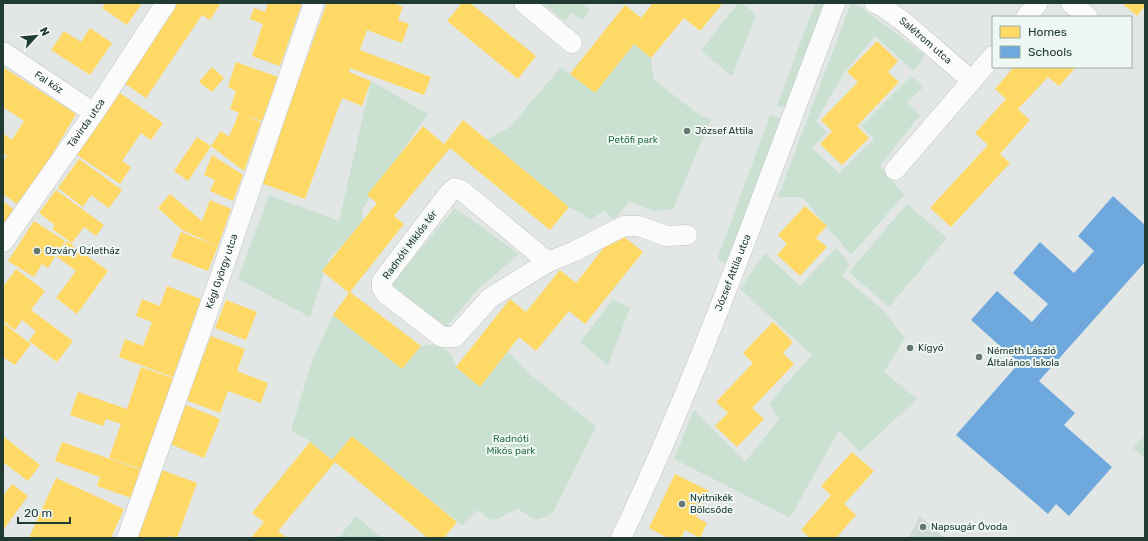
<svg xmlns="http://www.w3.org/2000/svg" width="1148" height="541" font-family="Rubik,sans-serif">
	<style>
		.built { fill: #cfd9d5 }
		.green { fill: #cae1d2 }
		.homes { fill: #ffd966 }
		.schools { fill: #6fa8dc }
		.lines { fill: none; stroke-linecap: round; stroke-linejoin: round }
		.street-casing { stroke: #bfc4c2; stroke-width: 21 }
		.street { stroke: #fbfbfb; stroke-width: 20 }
		.poi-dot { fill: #647772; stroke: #eff7f3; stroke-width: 1.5 }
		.labels { text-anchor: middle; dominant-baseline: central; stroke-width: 4; stroke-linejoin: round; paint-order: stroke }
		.street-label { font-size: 10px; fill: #203a34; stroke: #eff7f3 }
		.poi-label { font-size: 10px; fill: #203a34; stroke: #eff7f3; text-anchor: start }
		.park-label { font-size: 10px; fill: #2a7148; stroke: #eff7f3 }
	</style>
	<rect width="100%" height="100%" fill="#e2e7e5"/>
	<path class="built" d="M920,516L944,538H908Z"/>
	<path class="green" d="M542,3H581L590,10L583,20L571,13L565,21Z
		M738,3H742L756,15L732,76L701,51Z
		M815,3H830L790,109L777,106Z
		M851,3H855L925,55L914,71L875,36L845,72L816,121L827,132L812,148L839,173L874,139L861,126L911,76L924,87L907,102L920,115L880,166L904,195L851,255L802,197H778Z
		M634,44L651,58L654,80L701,116L711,119L673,209L654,211L629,201L614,220L604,211L590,220L581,213L569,207L487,140L510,127L561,67L595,93Z
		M371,81L428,114L362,209L364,222L328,260L310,317L238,279L269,195L339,221Z
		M770,115L786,121L732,265L717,260Z
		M907,204L947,238L889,307L849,272Z
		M455,208L519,254L477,290L445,329L391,285Z
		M836,248L850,264L842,276L883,310L905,338L884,372L917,399L860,452L839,430L790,518L674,459L694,410L745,462L779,419L769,403L812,355L740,289L765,253L800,286Z
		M613,299L630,308L608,365L580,342Z
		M333,315L402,369L421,346L436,344L446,350L452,356L456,367L480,386L508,351L533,377L596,426L553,512L545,517L535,520L518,509L508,513L498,519L491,520L477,510L462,525L352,436L332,460L311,442L291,430L312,361Z
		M1145,435V459L1133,448Z
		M356,516L382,538H338Z"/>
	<path class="homes" d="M106,3H142L127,25L102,8Z
		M177,3H221L210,20L202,15L146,98L124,83Z
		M268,3H302L280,66L252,56L263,24L250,19L254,8L265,12Z
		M327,3H393L403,7L398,20L409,24L402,43L367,30L360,50L431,77L424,95L350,68L349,72L371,81L362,106L342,98L305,199L261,183Z
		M462,3H470L536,56L518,79L447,21Z
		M653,3H723L700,31L684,18L651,58L634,44L595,93L570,74L625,5L641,18Z
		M1122,3H1145V6L1137,16Z
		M90,28L112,43L90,75L51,50L64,31L81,42Z
		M877,41L898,61L888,72L899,82L857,126L869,138L842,165L820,144L832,131L821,120L858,82L847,72Z
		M236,62L278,77L262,121L243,114L261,122L244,171L211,146L188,181L174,171L197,137L211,146L221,131L229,137L239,113L230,109L236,91L228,87Z
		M3,67L76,114L46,165L17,204L3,194V162L7,156L3,153V133L12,140L24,121L3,107Z
		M212,67L224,78L212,92L199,82Z
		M1014,67H1076L1059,86L1048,77L1018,109L1030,120L1000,154L1010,163L951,227L930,208L988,145L975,133L1006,99L995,89Z
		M120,93L163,123L151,140L141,133L122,161L131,167L120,184L77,155Z
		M463,120L569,207L550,230L450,148L394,216L404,224L350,292L421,346L402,369L333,315L349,293L322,271L377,203L367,195L423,126L444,144Z
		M212,155L243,175L233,201L210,191L215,180L204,175Z
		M79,159L122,190L109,208L91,195L83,207L58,188Z
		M56,190L104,225L96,236L84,227L72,243L52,229L55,225L39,213Z
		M170,194L202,221L210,200L231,209L218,246L182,230L158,208Z
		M3,201L14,210L3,225Z
		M805,206L827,226L816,238L827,247L800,276L777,255L787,244L778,235Z
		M34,221L65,241L48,268L42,264L34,277L8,261Z
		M617,231L643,252L585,324L569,311L536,351L519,337L480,387L456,367L510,299L526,312L560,270L576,283Z
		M181,232L218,246L208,271L171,257Z
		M67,241L108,271L77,314L56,298L76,271L56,256Z
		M16,269L45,291L31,310L73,341L57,362L29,341L36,331L22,320L15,330L3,321V287Z
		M167,286L201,299L173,377L119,357L125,339L143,346L152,322L136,316L142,299L160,306Z
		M226,300L257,312L246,340L215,328Z
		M773,322L793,342L783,353L794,364L752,408L764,419L737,447L715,426L728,413L716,402L753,363L743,353Z
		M3,323L31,344L15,365L3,357Z
		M211,336L245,349L237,371L268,383L261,403L228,391L220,413L186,400Z
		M141,367L173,378L141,469L109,458L121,424L106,419L103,426L70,415L78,392L127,409Z
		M186,405L220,419L204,458L170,444Z
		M352,436L457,522L444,538H428L335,462L278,531L287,538H251L264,522L252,513L310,442L332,460Z
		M4,437L40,465L28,481L3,462Z
		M62,442L141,470L131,498L97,486L100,477L55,461Z
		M852,452L874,471L844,504L856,515L836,538H810L801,530L831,495L821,486Z
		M162,470L197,483L177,538L169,536L168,538H138Z
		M675,474L709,491L696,517L707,523L700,538L685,530L681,538H668L649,528Z
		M56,478L124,509L111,538H29Z
		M12,484L28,496L3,530V496Z"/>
	<path class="schools" d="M1113,196L1145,225V262L1039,381L1075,413L1064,425L1112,467L1069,516L1056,504L1048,514L956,435L1019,363L971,320L997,291L1032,322L1048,304L1013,273L1040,242L1074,273L1094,251L1078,236Z"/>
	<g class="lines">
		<g class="street-casing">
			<g id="street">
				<path d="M524,3L572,43"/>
				<path id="s1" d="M875,3L883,7L905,23L972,81"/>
				<path d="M1071,3L1088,17"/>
				<path d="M1026,17L1038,3"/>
				<path id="s2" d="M3,52L94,113"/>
				<path d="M895,170L993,56"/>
				<path id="s3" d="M3,242L94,113L166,3"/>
				<path d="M548,262L461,190L455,188L450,192L382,281V288L386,294L442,337H455L490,298L548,262L575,251L624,226H639L666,236L687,235"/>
				<path id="s4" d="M127,538L218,283L314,3"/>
				<path id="s5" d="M621,538C669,438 710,333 750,229C778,154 807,78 835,3"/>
			</g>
		</g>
		<use href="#street" class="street"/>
	</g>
	<g class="poi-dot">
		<circle cx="687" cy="131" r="4"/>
		<circle cx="37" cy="251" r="4"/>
		<circle cx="910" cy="348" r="4"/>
		<circle cx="979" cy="357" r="4"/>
		<circle cx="682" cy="504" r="4"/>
		<circle cx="923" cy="527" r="4"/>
	</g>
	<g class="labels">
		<g class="street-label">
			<text stroke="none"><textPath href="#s1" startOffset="63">Salétrom utca</textPath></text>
			<text stroke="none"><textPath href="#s2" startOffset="55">Fal köz</textPath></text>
			<text stroke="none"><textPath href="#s3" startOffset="145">Távirda utca</textPath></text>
			<text transform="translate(410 245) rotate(-53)">Radnóti Miklós tér</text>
			<text stroke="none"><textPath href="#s4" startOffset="283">Kégl György utca</textPath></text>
			<text stroke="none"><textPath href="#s5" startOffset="288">József Attila utca</textPath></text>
		</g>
		<g class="poi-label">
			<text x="695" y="131">József Attila</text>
			<text x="45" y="251">Ozváry Üzletház</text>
			<text x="918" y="348">Kígyó</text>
			<text x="987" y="351">Németh László<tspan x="987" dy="12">Általános Iskola</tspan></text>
			<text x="690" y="498">Nyitnikék<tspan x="690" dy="12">Bölcsőde</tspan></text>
			<text x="931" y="527">Napsugár Óvoda</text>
		</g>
		<g class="park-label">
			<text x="633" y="140">Petőfi park</text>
			<text x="511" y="439">Radnóti<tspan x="511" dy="12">Mikós park</tspan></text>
		</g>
	</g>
	<rect width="1148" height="541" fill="none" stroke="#203a34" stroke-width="8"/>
	<rect x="992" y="16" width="140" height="52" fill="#eff7f3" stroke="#9caba7"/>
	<rect x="1000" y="26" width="20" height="12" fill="#ffd966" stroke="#9caba7"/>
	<text x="1028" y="36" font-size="12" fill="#203a34">Homes</text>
	<rect x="1000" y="46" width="20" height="12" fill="#6fa8dc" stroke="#9caba7"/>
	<text x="1028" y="56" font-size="12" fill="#203a34">Schools</text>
	<g transform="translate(36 36) rotate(63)" stroke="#eff7f3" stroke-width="3" paint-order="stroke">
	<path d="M0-3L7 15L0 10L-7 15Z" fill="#203a34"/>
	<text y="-6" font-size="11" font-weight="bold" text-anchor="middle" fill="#203a34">N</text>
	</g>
	<path d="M18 517v6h52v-6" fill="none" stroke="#203a34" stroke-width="2"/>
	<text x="24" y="517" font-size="12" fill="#203a34" stroke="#eff7f3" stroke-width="3" paint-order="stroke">20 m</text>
</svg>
